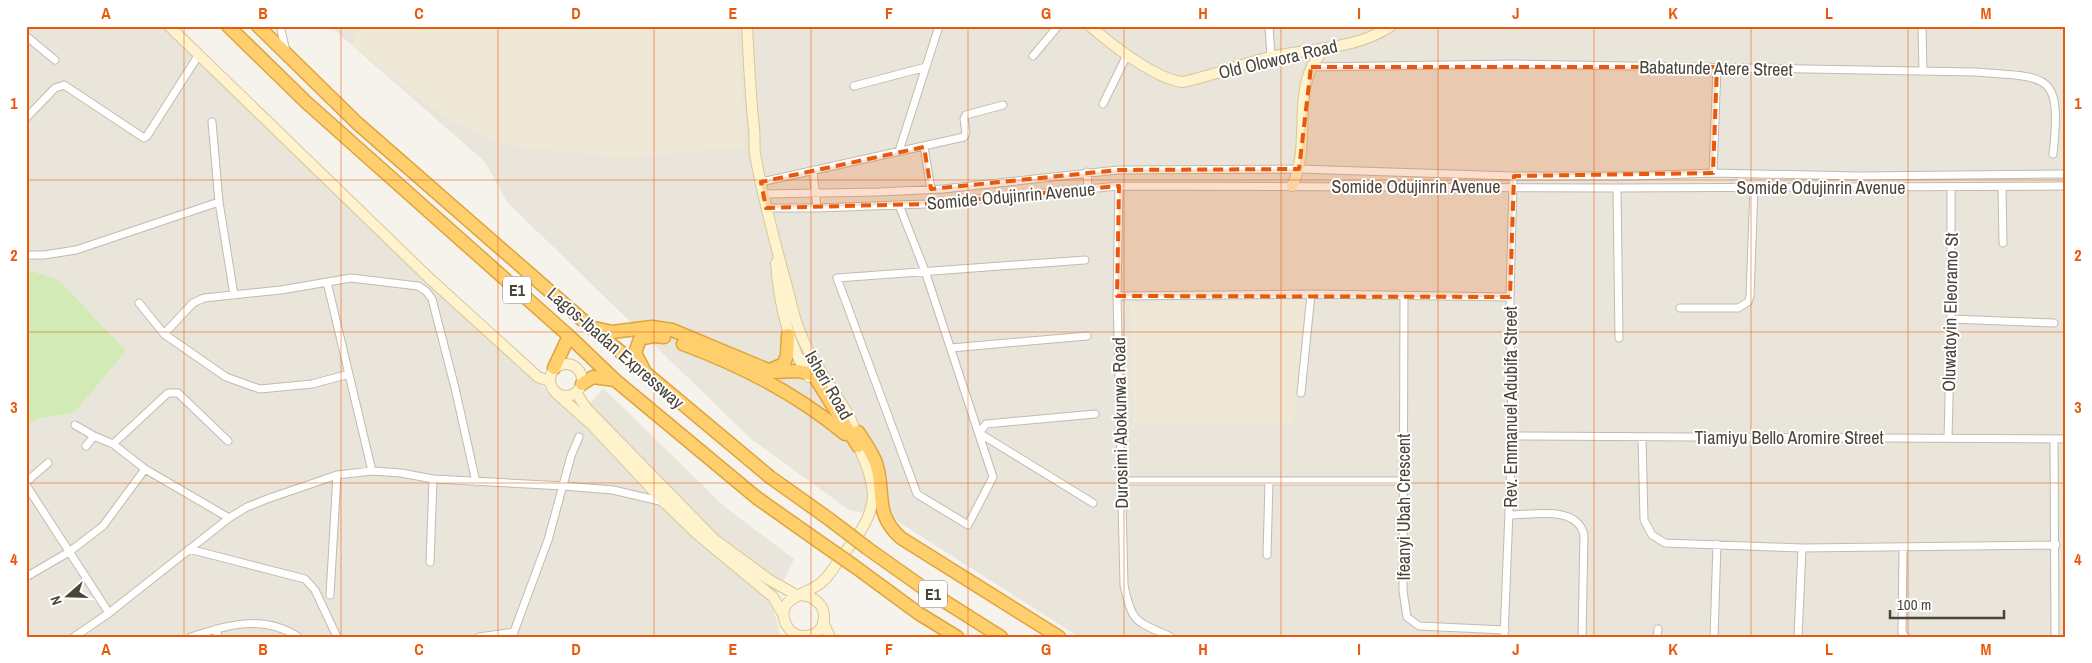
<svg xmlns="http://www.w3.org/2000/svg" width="2092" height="663" font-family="'Archivo Narrow',sans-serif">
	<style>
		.residential { fill: #eae5da }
		.education { fill: #efe8d6 }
		.green { fill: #d2eab5 }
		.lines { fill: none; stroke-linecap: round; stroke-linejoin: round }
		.street-casing { stroke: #c2bbae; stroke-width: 9 }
		.secondary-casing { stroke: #d6c79b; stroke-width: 12 }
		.highway-casing { stroke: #e0a43c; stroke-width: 15 }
		.street { stroke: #fff; stroke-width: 7 }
		.secondary { stroke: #fff3cd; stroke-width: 10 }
		.highway { stroke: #ffcf6e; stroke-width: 12 }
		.highway-bridge-casing { stroke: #e0a43c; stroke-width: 15; stroke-linecap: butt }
		.highway-bridge { stroke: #ffcf6e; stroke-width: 12 }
		.marked { fill: #e8590c; fill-opacity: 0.2; stroke: #e8590c; stroke-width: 4; stroke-dasharray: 10 6; stroke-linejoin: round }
		.grid { fill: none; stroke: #e8590c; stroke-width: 1; stroke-opacity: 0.55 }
		.labels { text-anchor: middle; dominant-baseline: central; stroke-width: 4; stroke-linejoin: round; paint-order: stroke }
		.shield { fill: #fff; stroke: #817c74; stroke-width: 1 }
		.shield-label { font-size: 16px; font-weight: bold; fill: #4b4439 }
		.street-label { font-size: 18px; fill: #4b4439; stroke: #fff }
		.neatline { fill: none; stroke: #e8590c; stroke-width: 2 }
		.grid-label { font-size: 16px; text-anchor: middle; font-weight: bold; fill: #e8590c }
	</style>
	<rect width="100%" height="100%" fill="#f6f3ec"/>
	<path class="residential" d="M26,26H170L577,420L603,388L725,507L794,559L772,604L781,637H26V425L41,418L74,413L126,351L59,280L26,269Z
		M330,26H2066V637H1079L894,519L849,510L750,438L508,203L485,162Z"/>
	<path class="education" d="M358,26H737L746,147L624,158L503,145L450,121L352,45Z
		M1307,300L1294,423L1134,424L1130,303Z"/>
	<path class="green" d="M26,269L59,280L126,351L74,413L41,418L26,425Z"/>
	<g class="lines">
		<g class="street-casing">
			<path id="street" d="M280,26L286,51
				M1269,26L1271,57
				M1922,26L1923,72
				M26,36L55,60
				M1033,56L1058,26
				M1311,67L1515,64L1975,72C2049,78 2062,71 2053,154
				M854,86L926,67
				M1103,104L1127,55
				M26,118L55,88L64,85L144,138L147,136L198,56
				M212,122L219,202L234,295
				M924,147L931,189
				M899,151L939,26
				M813,171L817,208
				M1087,172L1088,188
				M1713,173L1717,67
				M761,182L964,137L966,133L964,119L966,115L1003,105
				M1119,186L1117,296L1124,585C1132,624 1136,621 1171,637
				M1617,188L1619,338
				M2002,188L2003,243
				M764,194L879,192L943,189L1118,170L1299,169L1513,176H1633L1713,173L1858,176L2066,174
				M899,205L925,271L993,477L968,525L917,494L837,278L1085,260
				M766,208H817L925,204L1119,186L1617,188L2066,186
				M26,255H44L76,250L219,202
				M327,282L372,471
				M1117,296L1311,294L1510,297
				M1404,296L1403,591L1407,617L1419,626L1505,630
				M139,303L164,334L226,377L251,386L260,389L312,384L349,374
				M1680,308H1738L1748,302L1750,296L1754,187
				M1951,319L2054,323
				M164,334L193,303L204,298L281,290L351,278L418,286L426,291L432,299L455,388L476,482
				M951,348L1087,336
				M1301,393L1311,294
				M75,425L94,436L113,444L145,469L229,518
				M1512,436L2066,439
				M1642,437L1644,520L1652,535L1665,543L1802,548L2056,545
				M1948,438L1951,319V187
				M2054,440L2055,637
				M113,444L168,393H178L228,441
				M86,446L94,436
				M1121,481H1402
				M26,482L48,463
				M26,485L109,613
				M1093,503L979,433L986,424L1095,414
				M1510,515C1533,515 1577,505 1584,535L1582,637
				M1903,548L1902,633L1906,637
				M189,549L305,579L315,590L337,637
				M1267,555L1269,481
				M430,562L433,479
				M26,577L69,552L103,526L145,469
				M330,595L337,475
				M216,629L218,637
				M74,637L109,613L229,518L247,507L267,499L337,475L372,471L401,473L433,479L564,486L613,490L664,502
				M191,637C226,625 264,614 298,637
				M479,637L513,632
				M512,637L548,540L571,456L579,437
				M1504,637L1512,436L1510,297L1513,182
				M1657,637L1658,629
				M1714,637L1717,544
				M1798,637L1802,548"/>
		</g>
		<g class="secondary-casing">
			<path id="secondary" d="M169,26L428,277L538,377L549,381
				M747,26C749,60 750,94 754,128C755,137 754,146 755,154C763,199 775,243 787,287C791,300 793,314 798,327C810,361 833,387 850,418C855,427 855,438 859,447C865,462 872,477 873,494C873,520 854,540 839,560C834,567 830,575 823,581C814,591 793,594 786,605C779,618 789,636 803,636C830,638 833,598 801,595
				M1090,26C1112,45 1154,78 1182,82C1211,77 1240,64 1270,57C1309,48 1356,50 1391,26
				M1292,186C1310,150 1295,105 1311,68C1314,62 1320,55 1324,49
				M776,263C779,302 787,343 809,377
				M550 380a16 16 0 1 1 32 0a16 16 0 1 1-32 0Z
				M556,393L592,425L665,503L697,534L773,597L783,614
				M576,393L587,409L714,539L768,579L798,596
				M823,622L830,637"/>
		</g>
		<g class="highway-casing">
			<path id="highway" d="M228,26L307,103L569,336L615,380L757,498L818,541
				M258,26L357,123L586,323L770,477L829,519
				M594,328L612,332L652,327L672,330L773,372L797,371L813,374L858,446
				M683,344C740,365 798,395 845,434
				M554,368L569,336
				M644,370L635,353L640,339L654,336L664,337
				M770,370L784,364L787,355L788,335
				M582,384L593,377L615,380
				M858,432C864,441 872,452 876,463C886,494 873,513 901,538L1059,637
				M867,548L922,587L1001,637
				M854,566L918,613L957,637"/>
		</g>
		<use href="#street" class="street"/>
		<use href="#secondary" class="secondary"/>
		<use href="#highway" class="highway"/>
		<g class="highway-bridge-casing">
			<path id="highway-bridge" d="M829,519L867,548
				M818,541L854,566"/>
		</g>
		<use href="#highway-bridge" class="highway-bridge"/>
	</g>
	<path class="marked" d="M1311,67H1717L1713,173L1514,176L1510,297L1117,296L1119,186L925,204L766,208L761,182L924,147L931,189L1118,170L1299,169Z"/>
	<path class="grid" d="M184,26V637M341,26V637M498,26V637M654,26V637M811,26V637M968,26V637M1124,26V637M1281,26V637M1438,26V637M1594,26V637M1751,26V637M1908,26V637M26,180H2066M26,332H2066M26,483H2066"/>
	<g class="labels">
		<g class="shield">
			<rect x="503" y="276.5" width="28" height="27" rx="4"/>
			<rect x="919" y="580.5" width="28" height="27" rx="4"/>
		</g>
		<g class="shield-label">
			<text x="517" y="290">E1</text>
			<text x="933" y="594">E1</text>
		</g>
		<g class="street-label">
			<text transform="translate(1278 59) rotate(-13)">Old Olowora Road</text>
			<text transform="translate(1716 68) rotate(1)">Babatunde Atere Street</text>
			<text x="1416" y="186">Somide Odujinrin Avenue</text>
			<text x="1821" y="187">Somide Odujinrin Avenue</text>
			<text transform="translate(1011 196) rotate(-5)">Somide Odujinrin Avenue</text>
			<text transform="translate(1950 312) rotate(-89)">Oluwatoyin Eleoramo St</text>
			<text transform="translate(616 348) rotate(41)">Lagos-Ibadan Expressway</text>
			<text transform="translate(829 385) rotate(60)">Isheri Road</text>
			<text transform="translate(1510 407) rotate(-90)">Rev. Emmanuel Adubifa Street</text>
			<text transform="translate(1120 423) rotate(-91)">Durosimi Abokunwa Road</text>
			<text x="1789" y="437">Tiamiyu Bello Aromire Street</text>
			<text transform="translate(1403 507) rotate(-90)">Ifeanyi Ubah Crescent</text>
		</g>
	</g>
	<rect width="2092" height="663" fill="none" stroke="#ffffff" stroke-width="55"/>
	<g transform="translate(68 596) rotate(250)" stroke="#ffffff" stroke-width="4" paint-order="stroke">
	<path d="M0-4L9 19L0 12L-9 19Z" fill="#4b4439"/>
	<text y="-8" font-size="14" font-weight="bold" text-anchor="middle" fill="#4b4439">N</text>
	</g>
	<path d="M1890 610v8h114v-8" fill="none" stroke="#4b4439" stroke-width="2.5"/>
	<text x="1897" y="610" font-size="15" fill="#4b4439" stroke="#ffffff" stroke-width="4" paint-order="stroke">100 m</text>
	<rect x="28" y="28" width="2036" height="608" class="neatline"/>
	<g class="grid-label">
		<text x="106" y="19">A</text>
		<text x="263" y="19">B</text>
		<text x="419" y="19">C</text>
		<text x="576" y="19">D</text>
		<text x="733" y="19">E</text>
		<text x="889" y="19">F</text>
		<text x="1046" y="19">G</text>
		<text x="1203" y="19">H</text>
		<text x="1359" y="19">I</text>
		<text x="1516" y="19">J</text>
		<text x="1673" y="19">K</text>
		<text x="1829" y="19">L</text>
		<text x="1986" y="19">M</text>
		<text x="14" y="109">1</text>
		<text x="2078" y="109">1</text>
		<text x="14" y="261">2</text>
		<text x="2078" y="261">2</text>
		<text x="14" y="413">3</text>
		<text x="2078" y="413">3</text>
		<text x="14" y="565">4</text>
		<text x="2078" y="565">4</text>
		<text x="106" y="655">A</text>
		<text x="263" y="655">B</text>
		<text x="419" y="655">C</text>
		<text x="576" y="655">D</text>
		<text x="733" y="655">E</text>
		<text x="889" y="655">F</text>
		<text x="1046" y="655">G</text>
		<text x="1203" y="655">H</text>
		<text x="1359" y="655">I</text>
		<text x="1516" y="655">J</text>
		<text x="1673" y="655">K</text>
		<text x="1829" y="655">L</text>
		<text x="1986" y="655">M</text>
	</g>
</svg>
